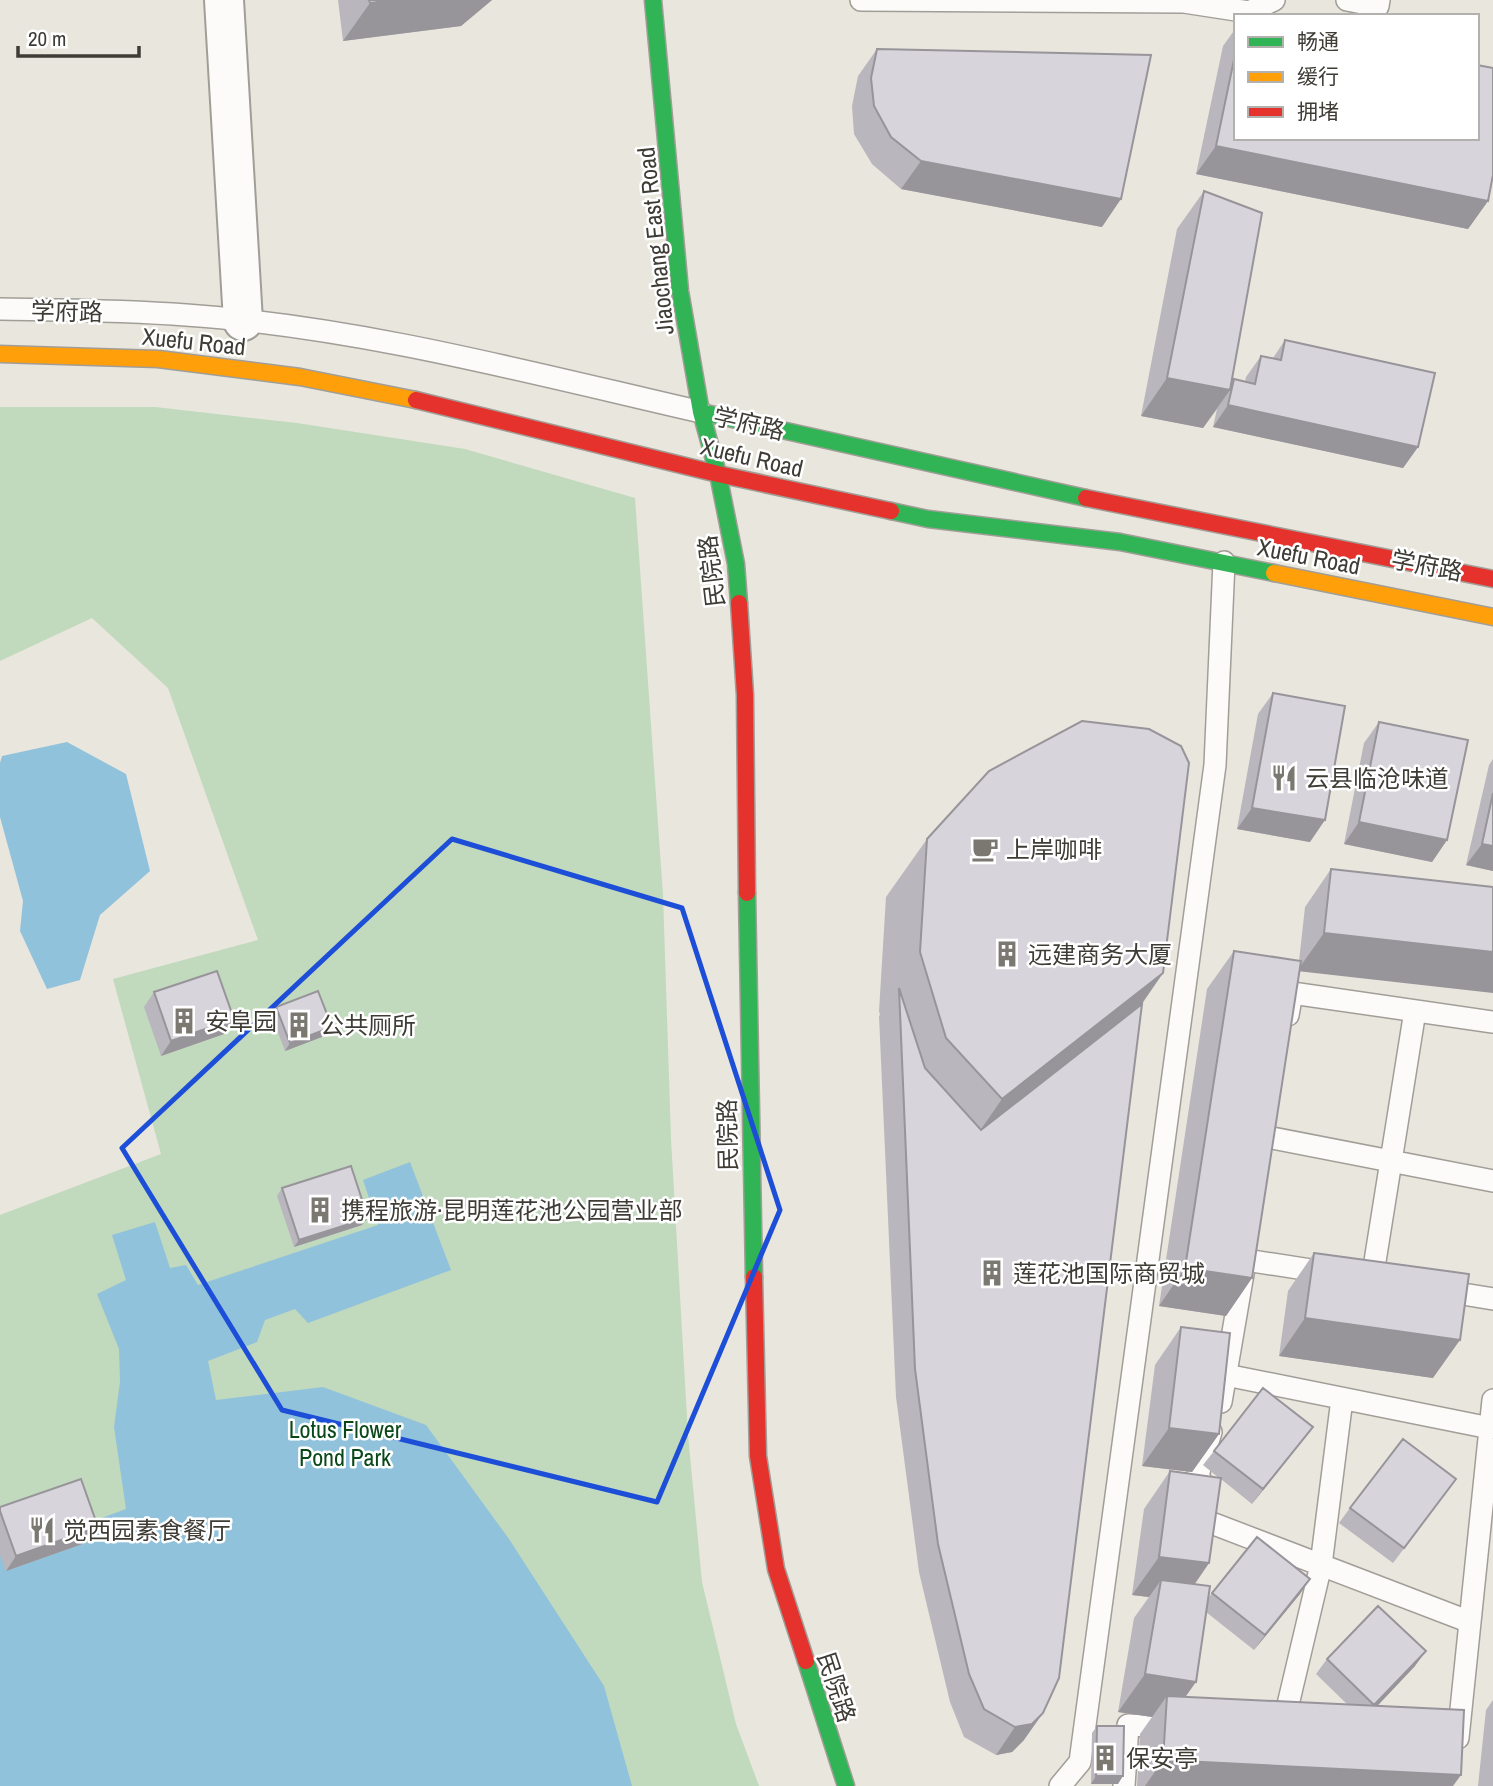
<svg xmlns="http://www.w3.org/2000/svg" width="1493" height="1786" font-family="'Archivo Narrow','Noto Sans SC',sans-serif">
	<style>
		.green { fill: #c1d9bd }
		.water { fill: #91c2dc }
		.lines { fill: none; stroke-linecap: round; stroke-linejoin: round }
		.lane-casing { stroke: #a19e98; stroke-width: 24 }
		.street-casing { stroke: #a19e98; stroke-width: 42 }
		.fast-casing { stroke: #a19e98; stroke-width: 19 }
		.slow-casing { stroke: #a19e98; stroke-width: 19 }
		.jam-casing { stroke: #a19e98; stroke-width: 19 }
		.lane { stroke: #fcfbfa; stroke-width: 21 }
		.street { stroke: #fcfbfa; stroke-width: 38 }
		.fast { stroke: #30b455; stroke-width: 16 }
		.slow { stroke: #ff9f0a; stroke-width: 16 }
		.jam { stroke: #e5322d; stroke-width: 16 }
		.wall { fill: #bab6bd }
		.shaded-wall { fill: #97949a }
		.building { fill: #d8d4dc; stroke: #97949a; stroke-width: 2 }
		.marked { fill: none; stroke: #1d4ed8; stroke-width: 5; stroke-linejoin: round }
		.labels { text-anchor: middle; dominant-baseline: central; stroke-width: 5; stroke-linejoin: round; paint-order: stroke }
		.street-label { font-size: 24px; fill: #3e3c35; stroke: #fff }
		.poi-label { font-size: 24px; fill: #3e3c35; stroke: #fff; text-anchor: start }
		.park-label { font-size: 24px; fill: #0a4819; stroke: #fff }
	</style>
	<rect width="100%" height="100%" fill="#e9e6dd"/>
	<path class="green" d="M0,407H155L297,423L465,449L635,498L663,895L671,1139L688,1435L702,1582L736,1724L759,1786H0V1215L161,1154L113,979L258,940L168,688L92,618L0,661Z"/>
	<path class="water" d="M67,742L126,774L150,871L100,915L80,980L47,989L20,931L23,901L0,817V763L2,756Z
		M410,1162L451,1270L308,1323L295,1309L265,1320L257,1342L208,1361L216,1400L323,1387L426,1425L509,1539L604,1686L632,1786H0V1555L126,1509L114,1427L120,1382L119,1349L97,1294L126,1280L112,1235L155,1222L170,1268L186,1265L198,1285L378,1225L363,1180Z"/>
	<g class="lines">
		<g class="lane-casing">
			<path id="lane" d="M861,0L1184,2L1249,12L1274,0
				M1347,0L1378,6L1379,0
				M0,309C62,310 124,310 186,315C360,327 531,373 701,412
				M1288,1015L1292,993L1493,1022
				M1267,1137L1493,1181
				M1246,1260L1330,1273
				M1372,1280L1415,1011
				M1438,1290L1493,1299
				M1226,1375L1490,1428
				M1221,1402L1244,1268
				M1202,1501L1204,1487L1198,1475L1211,1432
				M1201,1519L1470,1622
				M1282,1730L1321,1565L1342,1399
				M1458,1738L1493,1400
				M1060,1786L1080,1762L1215,765L1224,562
				M1124,1786L1128,1725L1174,1727"/>
		</g>
		<g class="street-casing">
			<path id="street" d="M224,0L243,321"/>
		</g>
		<g class="fast-casing">
			<path id="fast" d="M653,0L680,291L701,412L718,474L736,564L739,603
				M701,412L1086,498
				M891,511L928,519L1120,542L1274,573
				M747,893L754,1277
				M806,1661L846,1786"/>
		</g>
		<g class="slow-casing">
			<path id="slow" d="M0,354L158,359L300,377L416,400
				M1274,573L1493,617"/>
		</g>
		<g class="jam-casing">
			<path id="jam" d="M416,400L718,474L891,511
				M1086,498L1493,579
				M739,603L745,695L747,893
				M754,1277L758,1456L776,1569L806,1661"/>
		</g>
		<use href="#lane" class="lane"/>
		<use href="#street" class="street"/>
		<use href="#fast" class="fast"/>
		<use href="#slow" class="slow"/>
		<use href="#jam" class="jam"/>
	</g>
	<path class="wall" d="M338,0H492L461,26L343,41Z
		M1236,28V138L1488,201L1468,229L1196,174L1223,46Z
		M877,49L1102,227L901,189L872,164L854,134L852,106L858,76Z
		M1204,191L1231,382L1234,379L1245,382L1246,377L1261,356L1273,358L1285,340L1418,447L1403,468L1213,427L1217,409L1203,428L1141,416L1177,229Z
		M1273,693L1310,842L1237,829L1258,714Z
		M1379,722L1447,840L1432,862L1344,844L1364,743Z
		M1493,759V871L1466,865L1489,765Z
		M927,839L1163,973L1142,1004L1024,1740L1012,1752L996,1755L964,1737L950,1702L919,1572L896,1397L879,1016L880,1015L879,1011L886,897Z
		M1331,869L1493,887L1299,972L1252,1278L1226,1316L1159,1306L1207,989L1234,951L1299,961L1305,907Z
		M154,992L234,1019L224,1034L161,1056L144,1007Z
		M276,1007L332,1027L327,1035L285,1051L271,1014Z
		M282,1188L362,1225L294,1247L277,1196Z
		M1314,1253L1433,1378L1279,1356L1288,1291Z
		M1181,1327L1219,1434L1192,1472L1142,1466L1155,1365Z
		M1313,1427L1302,1441L1252,1504L1221,1479L1209,1563L1195,1584L1209,1597L1257,1537L1300,1594L1254,1650L1206,1612L1185,1697L1348,1705L1316,1674L1327,1659L1415,1666L1377,1706L1453,1786H1137L1140,1734L1152,1717L1118,1712L1134,1618L1149,1597L1132,1595L1144,1509L1170,1471L1219,1478L1203,1465L1214,1451Z
		M1446,1493L1393,1563L1339,1523L1350,1508Z
		M0,1507L88,1542L6,1571L0,1555Z
		M1493,1700V1786H1478L1486,1710Z
		M1097,1726L1118,1784H1091L1092,1733Z"/>
	<path class="shaded-wall" d="M393,0H492L461,26L343,41L370,3Z
		M1216,146L1488,201L1468,229L1196,174Z
		M921,161L1121,199L1102,227L901,189Z
		M1167,378L1230,390L1203,428L1141,416Z
		M1228,405L1418,447L1403,468L1213,427Z
		M1252,808L1325,820L1310,842L1237,829Z
		M1359,822L1447,840L1432,862L1344,844Z
		M1482,844L1493,846V871L1466,865Z
		M1324,933L1493,952V993L1297,971Z
		M1163,973L1122,1032L961,1158L1002,1099Z
		M234,1019L224,1034L161,1056L171,1041Z
		M332,1027L327,1035L285,1051L290,1043Z
		M368,1218L362,1225L294,1247L299,1240Z
		M1185,1268L1252,1278L1226,1316L1159,1306Z
		M1305,1318L1460,1340L1433,1378L1279,1356Z
		M1313,1427L1302,1441L1252,1504L1263,1489Z
		M1169,1428L1219,1434L1192,1472L1142,1466Z
		M98,1527L88,1542L6,1571L16,1556Z
		M1159,1557L1209,1563L1182,1602L1161,1580L1149,1597L1132,1595Z
		M1310,1579L1300,1594L1254,1650L1265,1635Z
		M1426,1651L1415,1666L1364,1720L1374,1705Z
		M1145,1674L1196,1682L1169,1720L1167,1696L1152,1717L1118,1712Z
		M1043,1713L1024,1740L1012,1752L996,1755L1015,1727Z
		M1163,1760L1461,1775L1453,1786H1145Z
		M1096,1776H1123L1118,1784H1091Z"/>
	<path class="building" d="M369,0H393L370,3Z
		M877,49L1151,55L1121,199L921,161L891,137L874,106L871,78Z
		M1236,50V138H1477V65L1493,68V175L1488,201L1216,146Z
		M1204,191L1262,213L1230,390L1167,378Z
		M1285,340L1435,373L1418,447L1228,405L1234,379L1255,384L1261,356L1281,360Z
		M1273,693L1345,706L1325,820L1252,808Z
		M1082,721L1149,729L1181,746L1189,763L1163,973L1002,1099L946,1038L920,952L927,839L989,771Z
		M1379,722L1468,740L1447,840L1359,822Z
		M1493,793V846L1482,844Z
		M1331,869L1493,887V952L1324,933Z
		M1234,951L1301,961L1252,1278L1185,1268Z
		M217,971L234,1019L171,1041L154,992Z
		M899,988L925,1068L981,1130L1142,1004L1059,1678L1043,1713L1032,1724L1015,1727L984,1709L969,1674L938,1544L915,1369Z
		M318,991L332,1027L290,1043L276,1007Z
		M351,1166L368,1218L299,1240L282,1188Z
		M1314,1253L1469,1274L1460,1340L1305,1318Z
		M1181,1327L1230,1333L1219,1434L1169,1428Z
		M1263,1388L1313,1427L1263,1489L1214,1451Z
		M1403,1439L1456,1479L1404,1548L1350,1508Z
		M1170,1471L1221,1478L1209,1563L1159,1557Z
		M81,1479L98,1527L16,1556L0,1511V1507Z
		M1257,1537L1310,1579L1265,1635L1212,1593Z
		M1161,1580L1210,1586L1196,1682L1145,1674Z
		M1378,1606L1426,1651L1374,1705L1327,1659Z
		M1167,1696L1464,1710L1461,1775L1163,1760Z
		M1097,1726H1124L1123,1776H1096Z"/>
	<path class="marked" d="M452,839L682,908L780,1210L657,1502L282,1410L122,1148Z"/>
	<defs>
		<g id="restaurant-bare" transform="scale(2.1)"><path d="M-5-6h1v4h1v-4h1v4h1v-4h1v5L-1.5 .5V6h-2V.5L-5-1ZM5-6V6H3V1.5H1.5Q1.5-4 5-6Z" fill="#7a7870" stroke="#fff" stroke-width="2.5" paint-order="stroke"/></g>
		<g id="cafe-bare" transform="scale(2.1)"><path d="M-5.5-4.5H6V0H3Q3 3.5 0 3.5H-2.5Q-5.5 3.5-5.5 0ZM3-3.2v2h1.7v-2ZM-6 4.5H4V6H-6Z" fill="#7a7870" stroke="#fff" stroke-width="2.5" paint-order="stroke"/></g>
		<g id="building-bare" transform="scale(2.1)"><path d="M-4-6H4V6H1V3H-1V6H-4ZM-2.5-4.3h1.7v1.8h-1.7ZM.8-4.3h1.7v1.8H.8ZM-2.5-1h1.7V.8h-1.7ZM.8-1h1.7V.8H.8Z" fill="#7a7870" stroke="#fff" stroke-width="2.5" paint-order="stroke"/></g>
	</defs>
	<g fill-rule="evenodd">
		<use href="#restaurant-bare" x="1284" y="778"/>
		<use href="#cafe-bare" x="985" y="849"/>
		<use href="#building-bare" x="1007" y="954"/>
		<use href="#building-bare" x="184" y="1021"/>
		<use href="#building-bare" x="299" y="1025"/>
		<use href="#building-bare" x="320" y="1210"/>
		<use href="#building-bare" x="992" y="1273"/>
		<use href="#restaurant-bare" x="42" y="1530"/>
		<use href="#building-bare" x="1105" y="1758"/>
	</g>
	<g class="labels">
		<g class="street-label">
			<text transform="translate(655 241) rotate(-96)">Jiaochang East Road</text>
			<text transform="translate(67 311) rotate(1)">学府路</text>
			<text transform="translate(194 341) rotate(6)">Xuefu Road</text>
			<text transform="translate(749 423) rotate(13)">学府路</text>
			<text transform="translate(752 457) rotate(13)">Xuefu Road</text>
			<text transform="translate(1309 556) rotate(11)">Xuefu Road</text>
			<text transform="translate(1427 565) rotate(11)">学府路</text>
			<text transform="translate(711 571) rotate(-97)">民院路</text>
			<text transform="translate(727 1135) rotate(-91)">民院路</text>
			<text transform="translate(837 1687) rotate(72)">民院路</text>
		</g>
		<g class="poi-label">
			<text x="1305" y="778">云县临沧味道</text>
			<text x="1006" y="849">上岸咖啡</text>
			<text x="1028" y="954">远建商务大厦</text>
			<text x="205" y="1021">安阜园</text>
			<text x="320" y="1025">公共厕所</text>
			<text x="341" y="1210">携程旅游·昆明莲花池公园营业部</text>
			<text x="1013" y="1273">莲花池国际商贸城</text>
			<text x="63" y="1530">觉西园素食餐厅</text>
			<text x="1126" y="1758">保安亭</text>
		</g>
		<g class="park-label">
			<text x="345" y="1429">Lotus Flower<tspan x="345" dy="28">Pond Park</tspan></text>
		</g>
	</g>
	<rect x="1234" y="14" width="245" height="126" fill="#ffffff" stroke="#b2b1ae" stroke-width="2"/>
	<rect x="1248" y="37" width="35" height="10" fill="#30b455" stroke="#b2b1ae" stroke-width="2"/>
	<text x="1297" y="49" font-size="21" fill="#3e3c35">畅通</text>
	<rect x="1248" y="72" width="35" height="10" fill="#ff9f0a" stroke="#b2b1ae" stroke-width="2"/>
	<text x="1297" y="84" font-size="21" fill="#3e3c35">缓行</text>
	<rect x="1248" y="107" width="35" height="10" fill="#e5322d" stroke="#b2b1ae" stroke-width="2"/>
	<text x="1297" y="119" font-size="21" fill="#3e3c35">拥堵</text>
	<path d="M18 46v10h121v-10" fill="none" stroke="#3e3c35" stroke-width="3.5"/>
	<text x="28" y="46" font-size="21" fill="#3e3c35" stroke="#ffffff" stroke-width="5" paint-order="stroke">20 m</text>
</svg>
